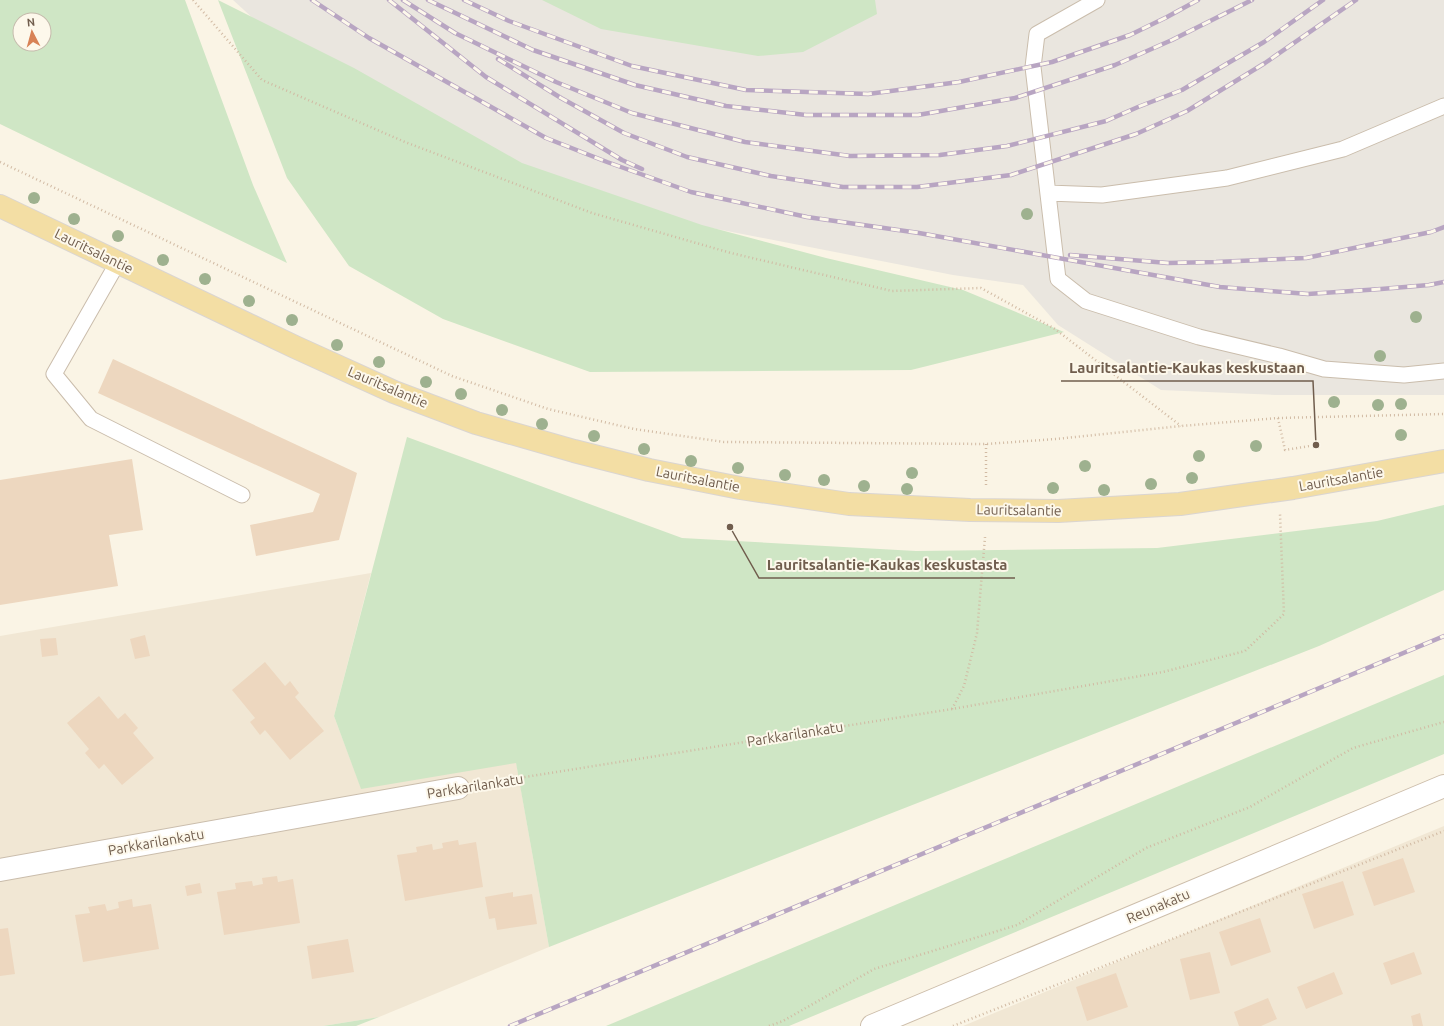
<svg xmlns="http://www.w3.org/2000/svg" width="1444" height="1026" font-family="Ubuntu,sans-serif">
	<style>
		.residential { fill: #f1e7d4 }
		.industrial { fill: #eae6df }
		.green { fill: #cfe6c5; fill-rule: evenodd }
		.building { fill: #edd7bf }
		.lines { fill: none; stroke-linecap: round; stroke-linejoin: round }
		.service-casing { stroke: #cabdac; stroke-width: 17 }
		.minor-casing { stroke: #cabdac; stroke-width: 24 }
		.secondary-casing { stroke: #cdbeab; stroke-width: 24 }
		.primary-casing { stroke: #dad5d1; stroke-width: 24 }
		.path { stroke: #d1baa3; stroke-width: 2.5; stroke-dasharray: 1 3; stroke-linecap: butt }
		.service { stroke: #fff; stroke-width: 15 }
		.minor { stroke: #fff; stroke-width: 22 }
		.secondary { stroke: #fff; stroke-width: 22 }
		.primary { stroke: #f3dea4; stroke-width: 22 }
		.rail-casing { stroke: #b8a5c2; stroke-width: 4.5 }
		.rail { stroke: #fdf8eb; stroke-width: 3; stroke-dasharray: 9; stroke-linecap: butt }
		.tree { fill: #9eb18f }
		.labels { text-anchor: middle; dominant-baseline: central; stroke-width: 4; stroke-linejoin: round; paint-order: stroke }
		.street-label { font-size: 14px; fill: #705d4d; stroke: #fdf8eb }
		.leader { fill: none; stroke: #705d4d; stroke-width: 1.5 }
		.callout-dot { fill: #705d4d; stroke: #fdf8eb; stroke-width: 1.5 }
		.callout-label { font-size: 15px; text-anchor: middle; font-weight: bold; fill: #705d4d; stroke: #fdf8eb; stroke-width: 4; stroke-linejoin: round; paint-order: stroke }
	</style>
	<rect width="100%" height="100%" fill="#faf4e5"/>
	<path class="residential" d="M371,573L334,716L361,788L516,762L549,947L379,1017L323,1026H0V636Z
		M1444,826V1026H963Z"/>
	<path class="industrial" d="M233,0H1444V395H1275L1161,390L1058,325L1023,285L953,275L594,205L311,71Z"/>
	<path class="green" d="M0,0H185L253,185L287,263L0,124ZM20,20H44V44H20Z
		M218,0L354,68L522,163L702,225L826,258L963,290L1064,332L911,370L590,372L443,319L349,266L287,178Z
		M542,0H875L877,14L803,52L758,56L601,29Z
		M407,437L682,538L916,551L1157,548L1377,521L1444,505V590L1319,646L549,947L516,763L361,789L334,716Z
		M1444,675V754L789,1026H606Z
		M379,1017L356,1026H323Z"/>
	<path class="building" d="M113,359L357,473L339,540L256,556L250,525L313,512L320,494L98,393Z
		M132,459L143,530L109,535L118,586L0,605V480Z
		M145,635L150,656L135,659L130,639Z
		M56,638L58,655L42,657L40,639Z
		M265,662L285,686L290,681L299,693L295,697L324,731L290,760L265,730L260,735L250,722L255,718L232,690Z
		M99,696L118,719L125,713L138,728L133,733L154,758L122,785L104,764L99,769L85,753L89,749L67,723Z
		M458,840L459,845L476,842L483,887L405,901L397,855L417,852L416,847L432,844L433,850L443,848L442,843Z
		M1403,858L1415,892L1374,906L1362,872Z
		M277,876L278,882L293,879L300,923L224,935L217,892L236,889L235,883L252,881L253,886L263,884L262,878Z
		M1343,881L1354,915L1314,929L1302,894Z
		M200,883L202,893L187,896L185,886Z
		M513,892V897L532,894L537,924L497,930L495,918L489,919L485,897Z
		M132,899L133,907L151,904L159,949L83,962L75,915L90,913L88,907L105,904L107,911L119,908L118,902Z
		M1260,918L1271,952L1231,966L1219,932Z
		M8,928L15,974L0,976V929Z
		M348,939L354,972L312,979L307,946Z
		M1210,952L1220,993L1190,1000L1180,959Z
		M1414,952L1422,974L1391,985L1383,963Z
		M1334,972L1343,994L1306,1009L1297,987Z
		M1116,973L1128,1007L1087,1021L1076,987Z
		M1268,998L1277,1019L1261,1026H1239L1234,1012Z
		M1420,1013L1423,1026H1413L1411,1016Z"/>
	<g class="lines">
		<g class="service-casing">
			<path id="service" d="M1097,0L1037,34L1033,67L1058,279L1086,301L1199,337L1279,356L1324,369L1404,375L1444,371
				M1048,193L1102,195L1227,178L1343,149L1444,106
				M118,262L54,374L91,419L242,495"/>
		</g>
		<g class="minor-casing">
			<path id="minor" d="M0,870L458,788"/>
		</g>
		<g class="secondary-casing">
			<path id="secondary" d="M872,1026L1444,786"/>
		</g>
		<g class="primary-casing">
			<path id="primary" d="M0,206L295,347L394,392L476,423L574,451L649,470L740,488L849,504L970,510L1058,511L1180,504L1293,488L1444,461"/>
		</g>
		<path class="path" d="M193,0L262,80L405,142L592,213L731,253L892,291L981,288L1055,329L1181,426
			M0,162L452,376L548,409L634,429L724,442L986,444L1056,439L1181,426L1278,418L1444,414
			M1278,418L1285,450L1316,445
			M986,485V444
			M952,709L964,686L977,633L985,537
			M481,784L952,709L1163,672L1245,651L1284,614L1280,514
			M769,1026L783,1021L874,969L1017,925L1146,848L1250,807L1353,748L1444,722
			M953,1026L1444,831"/>
		<use href="#service" class="service"/>
		<use href="#minor" class="minor"/>
		<use href="#secondary" class="secondary"/>
		<use href="#primary" class="primary"/>
		<g class="rail-casing">
			<path id="rail" d="M312,0L369,38L546,138L607,162L691,192L807,217L919,233L1220,287L1308,294L1381,289L1429,285L1444,282
				M389,0L486,77L622,160L642,169
				M403,0L455,33L556,82L632,113L745,142L850,156L940,155L1007,146L1106,121L1138,107L1182,90L1264,42L1323,0
				M428,0L533,50L635,85L726,106L806,115H918L1015,98L1115,65L1172,40L1252,0
				M464,0L509,21L632,66L746,90L868,94L959,82L1052,62L1130,35L1167,17L1198,0
				M498,59L561,98L624,133L687,157L771,176L843,187H917L1011,175L1136,134L1187,111L1265,63L1356,0
				M1070,255L1168,263L1216,262L1306,258L1431,232L1444,227
				M510,1026L1444,636"/>
		</g>
		<use href="#rail" class="rail"/>
	</g>
	<g class="tree">
		<circle cx="34" cy="198" r="6"/>
		<circle cx="1027" cy="214" r="6"/>
		<circle cx="74" cy="219" r="6"/>
		<circle cx="118" cy="236" r="6"/>
		<circle cx="163" cy="260" r="6"/>
		<circle cx="205" cy="279" r="6"/>
		<circle cx="249" cy="301" r="6"/>
		<circle cx="1416" cy="317" r="6"/>
		<circle cx="292" cy="320" r="6"/>
		<circle cx="337" cy="345" r="6"/>
		<circle cx="1380" cy="356" r="6"/>
		<circle cx="379" cy="362" r="6"/>
		<circle cx="426" cy="382" r="6"/>
		<circle cx="461" cy="394" r="6"/>
		<circle cx="1334" cy="402" r="6"/>
		<circle cx="1401" cy="404" r="6"/>
		<circle cx="1378" cy="405" r="6"/>
		<circle cx="502" cy="410" r="6"/>
		<circle cx="542" cy="424" r="6"/>
		<circle cx="1401" cy="435" r="6"/>
		<circle cx="594" cy="436" r="6"/>
		<circle cx="1256" cy="446" r="6"/>
		<circle cx="644" cy="449" r="6"/>
		<circle cx="1199" cy="456" r="6"/>
		<circle cx="691" cy="461" r="6"/>
		<circle cx="1085" cy="466" r="6"/>
		<circle cx="738" cy="468" r="6"/>
		<circle cx="912" cy="473" r="6"/>
		<circle cx="785" cy="475" r="6"/>
		<circle cx="1192" cy="478" r="6"/>
		<circle cx="824" cy="480" r="6"/>
		<circle cx="1151" cy="484" r="6"/>
		<circle cx="864" cy="486" r="6"/>
		<circle cx="1053" cy="488" r="6"/>
		<circle cx="907" cy="489" r="6"/>
		<circle cx="1104" cy="490" r="6"/>
	</g>
	<g class="labels">
		<g class="street-label">
			<text transform="translate(94 251) rotate(26)">Lauritsalantie</text>
			<text transform="translate(388 387) rotate(23)">Lauritsalantie</text>
			<text transform="translate(698 479) rotate(11)">Lauritsalantie</text>
			<text transform="translate(1341 479) rotate(-10)">Lauritsalantie</text>
			<text transform="translate(1019 510) rotate(1)">Lauritsalantie</text>
			<text transform="translate(795 734) rotate(-9)">Parkkarilankatu</text>
			<text transform="translate(475 786) rotate(-9)">Parkkarilankatu</text>
			<text transform="translate(156 842) rotate(-10)">Parkkarilankatu</text>
			<text transform="translate(1158 906) rotate(-23)">Reunakatu</text>
		</g>
	</g>
	<path class="leader" d="M1316 445L1313 381H1061M730 527L759 578H1015"/>
	<g class="callout-dot">
		<circle cx="1316" cy="445" r="4"/>
		<circle cx="730" cy="527" r="4"/>
	</g>
	<g class="callout-label">
		<text x="1187" y="373">Lauritsalantie-Kaukas keskustaan</text>
		<text x="887" y="570">Lauritsalantie-Kaukas keskustasta</text>
	</g>
	<g transform="translate(32 32) rotate(354)"><circle r="19" fill="#fdf8eb" stroke="#c5baac"/>
	<path d="M0-3L7 15L0 10L-7 15Z" fill="#d88256"/>
	<text y="-6" font-size="11" font-weight="bold" text-anchor="middle" fill="#705d4d">N</text>
	</g>
</svg>
